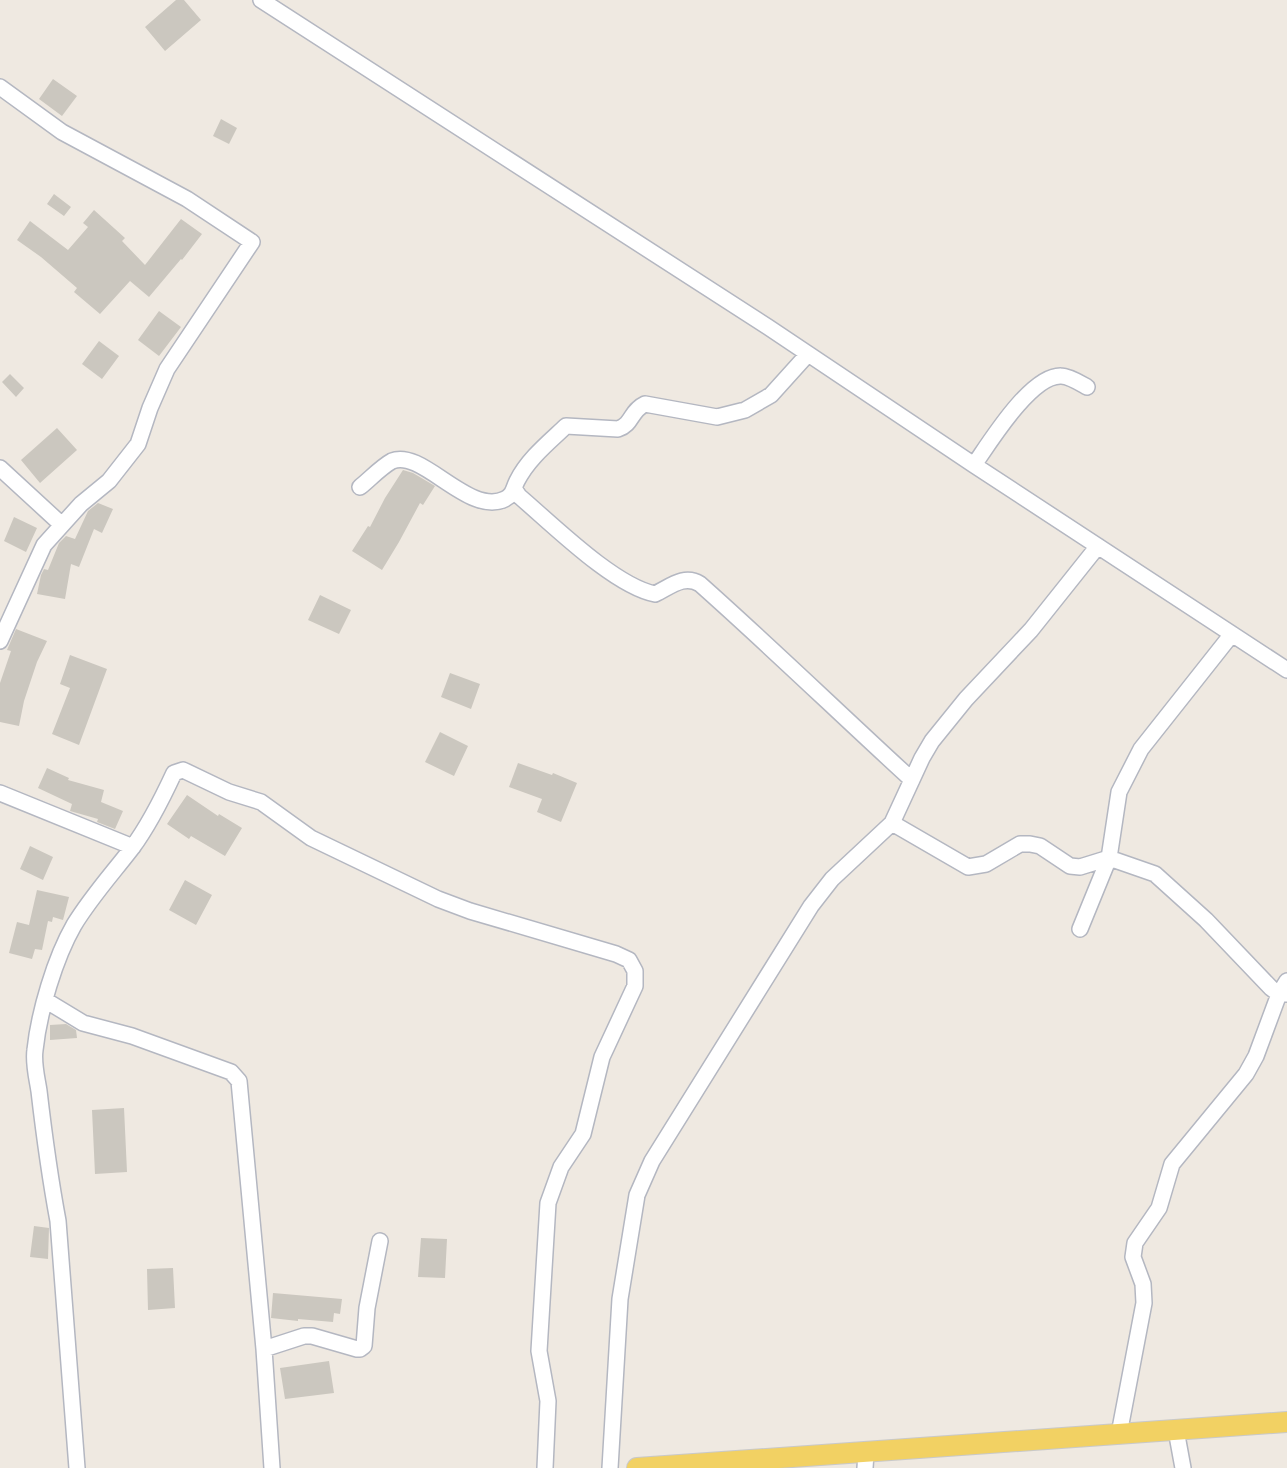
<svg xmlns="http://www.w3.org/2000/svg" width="1287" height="1468" font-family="'Nunito Sans',sans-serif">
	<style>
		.building { fill: #cbc7bf }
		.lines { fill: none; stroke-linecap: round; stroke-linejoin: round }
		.minor-casing { stroke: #b4b7c1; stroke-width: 18 }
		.major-casing { stroke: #c9c9c9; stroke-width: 22 }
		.minor { stroke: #fff; stroke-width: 15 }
		.major { stroke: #f2d163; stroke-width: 20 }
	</style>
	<rect width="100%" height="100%" fill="#efe9e1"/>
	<path class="building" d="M176,0H184L201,20L165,51L145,27Z
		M53,79L77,96L62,116L39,99Z
		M221,119L237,128L229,144L213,136Z
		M54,194L71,207L64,216L47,204Z
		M94,210L125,238L122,241L145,265L181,219L202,234L182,260L181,259L149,297L130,281L100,314L74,292L77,288L41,257L17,240L30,221L68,250L88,227L83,223Z
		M159,311L181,327L159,356L138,340Z
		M99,341L119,356L102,379L82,364Z
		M10,374L24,388L16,397L2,382Z
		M57,428L77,450L40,483L21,460Z
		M403,470L413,473L435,486L423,505L420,503L399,542L382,570L352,551L368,526L370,527L385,498Z
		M98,503L113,509L102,533L94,529L79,567L71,564L65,599L37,594L41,575L44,569L48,570L59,543L66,536L75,539L88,511Z
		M14,517L37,528L26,552L4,541Z
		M320,595L351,610L339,634L308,620Z
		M16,629L47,641L37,662L24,701L19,726L0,722V683L11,651L7,650Z
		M70,655L107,669L79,745L52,734L70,688L60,684Z
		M450,673L480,684L471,709L441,697Z
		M440,732L468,746L454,776L425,762Z
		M518,763L552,775L553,773L577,783L561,822L537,812L542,799L509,787Z
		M47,768L69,778L68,780L104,790L101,802L123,811L115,829L97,822L98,819L70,811L72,804L38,788Z
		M187,795L218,816L219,814L242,828L225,856L191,836L189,839L167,824Z
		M30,846L53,857L43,880L20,869Z
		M185,880L212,895L196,925L169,910Z
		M37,890L69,897L63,920L53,917L52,922L48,921L42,950L35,949L32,959L9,953L17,922L29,925Z
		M66,1024L76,1030L77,1038L50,1040V1025Z
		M124,1108L127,1172L95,1174L92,1110Z
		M34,1226L49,1228L48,1259L30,1257Z
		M421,1238L447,1239L445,1278L418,1277Z
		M173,1268L175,1308L148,1310L147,1269Z
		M273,1293L342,1299L340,1314L334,1313L333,1322L298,1319V1321L271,1318Z
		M329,1361L334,1393L285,1399L280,1368Z"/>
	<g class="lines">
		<g class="minor-casing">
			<path id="minor" d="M261,0L768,327L974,465L1287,670
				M0,87L62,132L187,199L252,242L167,369L150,408L138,444L109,481L81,504L44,545L0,641
				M974,465C990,442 1031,375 1061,376C1069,376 1080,383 1087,387
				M0,468L62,525
				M360,487C370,479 381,467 392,461C422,448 469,517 505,499C514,494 513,489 517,481C528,459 548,443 566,426L618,429C633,424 630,411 645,404L717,417L745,410L771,395L808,354
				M515,490L519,496C552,524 614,586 655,594C670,587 684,574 700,584C772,648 841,715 912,780
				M0,793L133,847
				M892,823L968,867L986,864L1020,844H1030L1040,846L1070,866L1080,867L1109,858L1155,874L1206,920L1271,988L1279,994H1287
				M1080,929L1109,858L1119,792L1141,749L1232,634
				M45,1000L83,1023L132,1036L231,1072L239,1081L264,1349L272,1468
				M264,1349L304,1336H312L357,1349H360L364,1346L367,1308L380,1241
				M1176,1430L1183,1468
				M1119,1434L1144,1303L1143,1284L1133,1257L1135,1243L1159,1208L1172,1164L1246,1074L1256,1056L1279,994L1287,981
				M77,1468L58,1221C50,1178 44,1134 39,1091C37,1078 33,1063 35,1050C39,1012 55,958 74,925C91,897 112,874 132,848C149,825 162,799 174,773L183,770L229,792L261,802L311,838L438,899L470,911L616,954L629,960L635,971V986L602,1057L583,1134L561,1167L548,1203L539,1351L548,1401L545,1468
				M610,1468L620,1299L637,1195L652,1161L811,906L832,879L892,823L922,758L932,741L966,699L1031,630L1098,546
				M865,1468L866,1453"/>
		</g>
		<g class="major-casing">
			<path id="major" d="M637,1468L1287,1422"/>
		</g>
		<use href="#minor" class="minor"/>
		<use href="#major" class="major"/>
	</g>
</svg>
